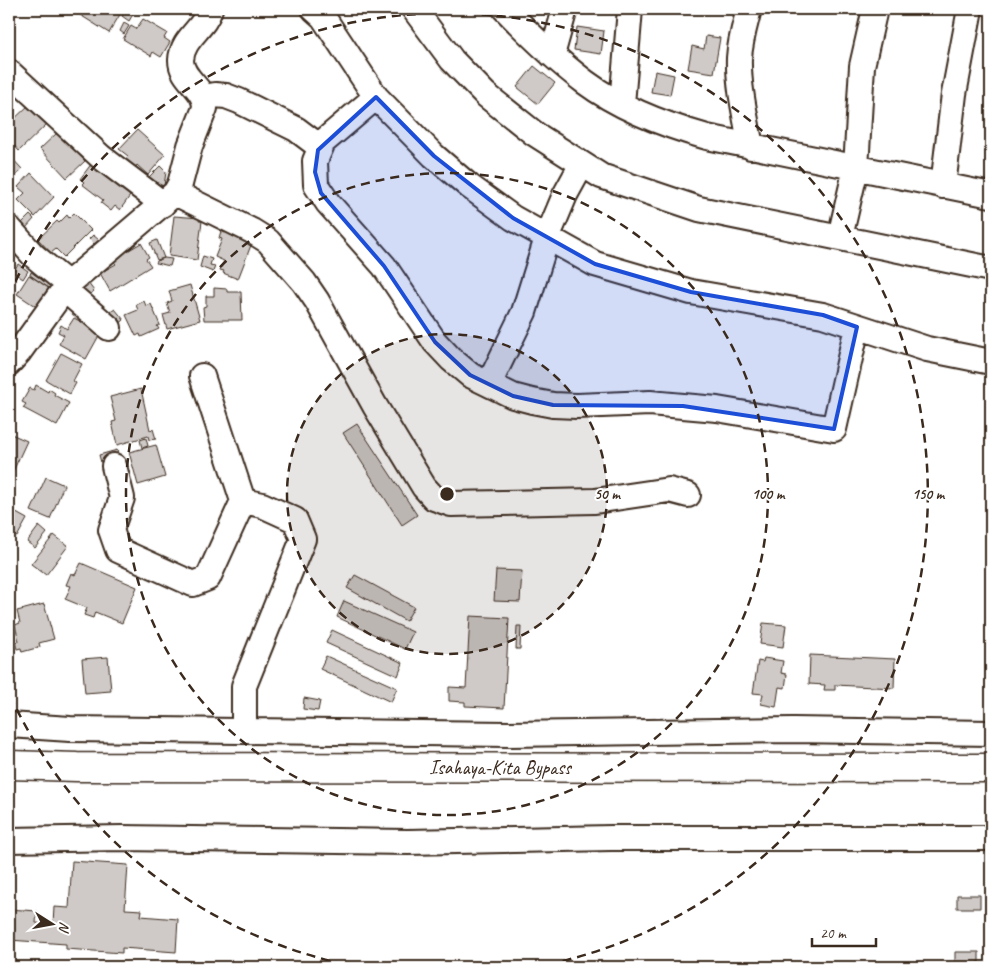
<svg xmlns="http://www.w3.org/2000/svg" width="1000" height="976" font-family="Caveat,sans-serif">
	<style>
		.building { fill: #cfcac7; stroke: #3b2a1e }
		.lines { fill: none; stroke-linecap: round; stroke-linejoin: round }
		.minor-casing { stroke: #3b2a1e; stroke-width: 28 }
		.trunk-casing { stroke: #3b2a1e; stroke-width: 31 }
		.minor { stroke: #fff; stroke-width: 24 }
		.trunk { stroke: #fff; stroke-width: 28 }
		.marked { fill: #1d4ed8; fill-opacity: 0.2; stroke: #1d4ed8; stroke-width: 4; stroke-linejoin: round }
		.ring { fill: none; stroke: #3b2a1e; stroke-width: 2.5; stroke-dasharray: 9 6 }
		.labels { text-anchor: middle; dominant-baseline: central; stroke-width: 4; stroke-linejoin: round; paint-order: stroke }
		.street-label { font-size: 20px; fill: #3b2a1e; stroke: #fff }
		.centre { fill: #3b2a1e; stroke: #fff; stroke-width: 2.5 }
		.ring-label { font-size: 15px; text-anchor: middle; font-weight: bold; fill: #3b2a1e; stroke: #fff; stroke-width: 4; stroke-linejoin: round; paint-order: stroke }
	</style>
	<rect width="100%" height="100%" fill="#fff"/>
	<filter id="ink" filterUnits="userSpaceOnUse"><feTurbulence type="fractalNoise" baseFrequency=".02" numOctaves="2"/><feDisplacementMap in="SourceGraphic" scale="10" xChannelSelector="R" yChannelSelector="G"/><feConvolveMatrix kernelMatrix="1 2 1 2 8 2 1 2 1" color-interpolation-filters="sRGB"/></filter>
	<g filter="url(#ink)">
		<path class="building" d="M80,9H119L122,11L109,33L77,13Z
			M126,9H136L129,21L122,16Z
			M143,19L167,33L164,38L170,42L161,57L153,52L151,56L123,39L131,26L136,29Z
			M124,23L129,26L124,34L120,31Z
			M577,27L604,31L601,54L574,50Z
			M706,36L720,38L714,73L688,69L692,46L704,49Z
			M534,66L555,83L538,104L517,87Z
			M655,71L674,75L670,95L651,92Z
			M30,104L48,123L19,151L9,140V124Z
			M137,130L165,155L148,175L137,165L135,168L125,159L128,156L119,149Z
			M58,132L85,161L67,178L40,149Z
			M9,155L22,169L9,183Z
			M92,163L132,193L120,210L115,206L111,211L101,203L103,200L82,184L84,182L80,179Z
			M160,166L166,172L164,186L155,183L149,177Z
			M31,173L54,197L35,217L18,200L25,193L18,187Z
			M74,213L91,230L64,257L56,249L51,253L38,239L57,221L59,223L67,215L69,218Z
			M30,215L34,219L26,228L22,223Z
			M174,216L200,218L199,221H202L197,260L169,256Z
			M227,226L253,240L238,279L223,273L224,271L220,270L224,261L215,257L222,239L219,238L221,231L225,233Z
			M93,235L99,240L94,244L89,239Z
			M157,240L164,258L157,260L150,243Z
			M141,243L149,257L146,259L151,266L110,291L100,273L116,264L112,260Z
			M13,249L18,255L12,260L9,256V253Z
			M203,256L212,259L210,265L215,266L213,272L200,267Z
			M164,258L172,259L170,266L156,263L157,261Z
			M18,264L28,271L23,279L13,272Z
			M31,272L51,286L49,288L30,275Z
			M29,275L50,289L38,308L17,294Z
			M85,279L94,291L88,296L78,284Z
			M190,285L200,320L167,329L163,315L170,313L167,303L172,301L169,291Z
			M214,288L227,289V292H241L242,320H204L203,307L206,306V296H214Z
			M144,301L146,306L151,304L160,325L157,326L159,329L141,337L140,334L136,336L126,315L138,310L136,305Z
			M115,309L124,320L118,325L109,313Z
			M74,318L101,332L86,359L59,344L64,335L58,332L61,325L67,329Z
			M61,353L82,364L73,381L76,383L70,394L46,380Z
			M36,385L48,392L49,389L55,393L54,395L69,403L57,426L23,408L26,404L22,402L30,388L34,390Z
			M141,389L150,430L153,429L156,439L149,440L148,436L117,445L112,422L116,421L110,397Z
			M357,424L417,515L402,525L343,433Z
			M9,433L27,441L9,480Z
			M146,438L148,446L142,448L140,440Z
			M156,445L165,477L138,485L129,452Z
			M117,450L120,461L102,466L99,455Z
			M46,477L64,485L50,519L31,511Z
			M9,509L27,519L17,537L9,532Z
			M39,526L47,533L35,548L27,542Z
			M54,535L68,546L46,575L31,564Z
			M81,563L137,587L122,623L95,612L93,618L84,615L87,608L65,599L71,586L66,585L71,573L75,575Z
			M496,570L522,571L520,602L494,601Z
			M355,575L414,607L406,621L347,588Z
			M344,601L413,632L405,649L337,617Z
			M44,604L54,639L39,643L40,647L22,652L21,648L17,649L15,642L19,641L15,625L20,623L17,611Z
			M470,616L509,618L504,708L465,706V702L449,701V687L466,688Z
			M763,623L786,625L783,647L760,644Z
			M517,626H521L520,649H516Z
			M332,630L403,663L398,676L326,643Z
			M810,655L895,659L894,688L835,685V690H824L825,685L809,684Z
			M326,656L397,688L391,702L320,669Z
			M108,657L111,691L85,693L82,659Z
			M764,658L783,661L781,673L787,674L785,688L779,687L776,707L761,704L763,694L753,693L758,661L763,662Z
			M304,698L320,701L318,711L303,709Z
			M72,861L128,865L125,909L142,910L141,916L178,919L176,952L122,948V953L66,949V944L9,940V909L37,911L36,923L53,924L54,907L69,908Z
			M957,895H980V908H957Z
			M955,952H979V966H955Z"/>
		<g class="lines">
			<g class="minor-casing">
				<path id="minor" d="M314,9L323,17L376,97L434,156L469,186L513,218L595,264L691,292L823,315L927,349L991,362
					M414,9L452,60L486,95L535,134L601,176L699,209L991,269
					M505,9C530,35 556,60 585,82C620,108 664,125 707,137L991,195
					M749,9C745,25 740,41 739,58C738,86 746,119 751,147
					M552,55L565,9
					M9,72L101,157L163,204
					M204,97L215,95L226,96L239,101L296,129L320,147
					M376,97L323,142L315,161L316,185L328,203L384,266L435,342L451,359L470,375L513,396L532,401L553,405L577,406L650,403L683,406L717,409L834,429L857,327
					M622,104L630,9
					M943,186L954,94L970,9
					M175,193L252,231L268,241L304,282L317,301L375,406L424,487L434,498L451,504L595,501L669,490L688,495
					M9,228L33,255L68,284
					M840,237L856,168L862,66L875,9
					M64,289L109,328
					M9,363L19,352L68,284L175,193L180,184L190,146L205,108C206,88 181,80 181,60C182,38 205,28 210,9
					M202,376L243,501L262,505L295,520L303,539L244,686V731
					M489,384L524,312L547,238L565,195L582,164
					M114,466L122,498L111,530L118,550L193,584L208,578L243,501
					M9,725L70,729L509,734L793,730L991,733
					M9,840L122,838L408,842L611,838H991"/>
			</g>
			<g class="trunk-casing">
				<path id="trunk" d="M9,765L77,767L991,768"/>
			</g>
			<use href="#minor" class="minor"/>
			<use href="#trunk" class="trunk"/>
		</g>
	</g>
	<path class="marked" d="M376,97L434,156L513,218L595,264L691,292L823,315L857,327L834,429L683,406L553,405L513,396L470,375L435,342L384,266L321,193L315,172L318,150Z"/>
	<circle cx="447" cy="494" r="160" fill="#3b2a1e" fill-opacity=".12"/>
	<g class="ring">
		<circle cx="447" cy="494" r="160"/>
		<circle cx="447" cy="494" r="321"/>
		<path d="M359 967A481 481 0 0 1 9 693M9 295A481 481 0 1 1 535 967"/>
	</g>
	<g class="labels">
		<g class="street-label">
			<text x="500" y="767">Isahaya-Kita Bypass</text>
		</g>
	</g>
	<circle cx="447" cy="494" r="8" class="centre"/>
	<g class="ring-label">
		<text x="607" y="499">50 m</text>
		<text x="768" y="499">100 m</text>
		<text x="928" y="499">150 m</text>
	</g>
	<rect width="1000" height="976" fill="none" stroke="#fff" stroke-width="30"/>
	<rect x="15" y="15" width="970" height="946" fill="none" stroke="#3b2a1e" stroke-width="2" filter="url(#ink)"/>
	<g transform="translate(52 924) rotate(101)" stroke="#ffffff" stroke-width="4" paint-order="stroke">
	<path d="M0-4L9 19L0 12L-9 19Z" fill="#3b2a1e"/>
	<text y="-8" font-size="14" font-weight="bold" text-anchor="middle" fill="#3b2a1e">N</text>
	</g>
	<path d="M812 938v8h64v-8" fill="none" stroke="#3b2a1e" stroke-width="2.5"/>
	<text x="820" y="938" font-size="15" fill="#3b2a1e" stroke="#ffffff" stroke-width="4" paint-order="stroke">20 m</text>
</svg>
